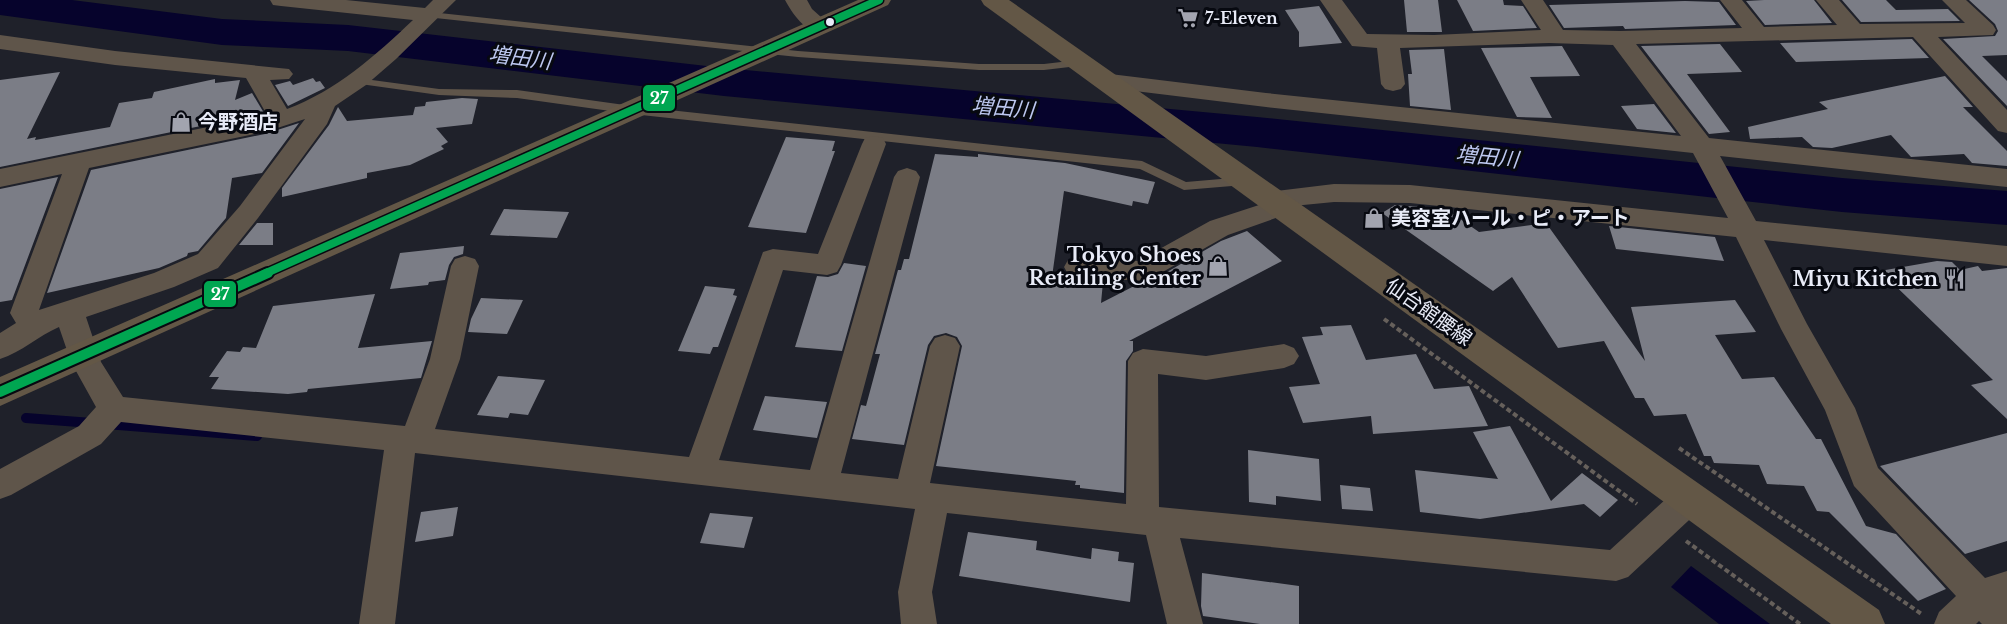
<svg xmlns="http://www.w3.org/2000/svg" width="2007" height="624" font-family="'Libre Baskerville','Noto Sans JP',serif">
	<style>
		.water { fill: #06032c }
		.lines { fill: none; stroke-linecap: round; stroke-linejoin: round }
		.stream { stroke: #06032c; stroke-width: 10 }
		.river { fill: #06032c; fill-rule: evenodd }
		.building { fill: #7b7d86 }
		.path { stroke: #66605b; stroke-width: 4; stroke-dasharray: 5 3; stroke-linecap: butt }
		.lane { fill: #5f554a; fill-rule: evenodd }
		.street { fill: #5f554a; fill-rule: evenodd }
		.secondary { fill: #635746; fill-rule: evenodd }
		.bus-1-far1-casing { stroke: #070910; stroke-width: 11 }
		.bus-1-casing { stroke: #070910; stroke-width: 14 }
		.bus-1-far1 { stroke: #00a651; stroke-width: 8 }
		.bus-1 { stroke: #00a651; stroke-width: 10 }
		.bus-dot { fill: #e8ebf7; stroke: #070910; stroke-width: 2 }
		.labels { text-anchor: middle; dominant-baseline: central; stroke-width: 6; stroke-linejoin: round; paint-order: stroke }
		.far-poi-label { font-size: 16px; font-weight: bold; fill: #e8ebf7; stroke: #070910; text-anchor: start }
		.poi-label { font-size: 20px; font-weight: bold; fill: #e8ebf7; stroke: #070910; text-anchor: start }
		.street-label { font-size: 20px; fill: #e8ebf7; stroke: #070910 }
		.water-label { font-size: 21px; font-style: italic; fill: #bdc8f0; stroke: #070910 }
		.line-badge { stroke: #070910; stroke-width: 2 }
		.badge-label { font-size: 16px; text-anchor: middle; font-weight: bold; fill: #fff }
	</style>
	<rect width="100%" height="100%" fill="#1f212a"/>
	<path class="water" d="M1691,566L1770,624H1719L1671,587Z"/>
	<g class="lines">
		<path class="stream" d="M26,418L92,423
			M106,424L257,436"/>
		<path class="river" d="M0,0H72L222,19L348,25L724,68L1257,117L1842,178L2007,191V225L1842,212L1257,147L724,96L348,51L222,45L0,15Z"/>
	</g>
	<path class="building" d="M1404,0H1438L1442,32H1407Z
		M1457,0H1503L1504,5L1523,6L1537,28L1473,31Z
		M1764,0H1814L1832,23L1765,25L1746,1Z
		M1842,0H1886L1896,10L1948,9L1960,21L1861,22Z
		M1969,0H2007V55L1982,56L2007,81V106L1943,39L1995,36L1998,31L1995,24Z
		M1685,1L1719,2L1736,25L1625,29L1623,26L1564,28L1549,5Z
		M1319,6L1342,43L1299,47V32L1285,10Z
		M1912,39L1929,58L1796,62L1780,43Z
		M1720,44L1742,72L1687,74L1730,132L1709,134L1641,46Z
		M1562,46L1580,76L1530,77L1552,118L1517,117L1481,48Z
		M1444,49L1451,110L1410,106L1408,74H1412L1409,50Z
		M60,72L27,139L36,137L35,140L110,127L119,103L152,98L154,92L215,79V83L240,80L235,100L252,93L264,113L0,167V80Z
		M1945,76L1973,107H1963L2007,151V166L1972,163L1964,154L1911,157L1891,135L1832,148L1813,147L1802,137L1750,139L1748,127L1828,109L1819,102Z
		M313,78L316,82L320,81L325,88L288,106L275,85L290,81L293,85Z
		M462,98L478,99L472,124L436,128L448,142L441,146L444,149L410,165L367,173V178L282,197V188L329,125L338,107L347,121L413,115L415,107L425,106L426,102Z
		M1654,104L1676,133L1637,129L1621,106Z
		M299,123L262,173L232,178L226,218L198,251L188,253L187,256L159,268L47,293L91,170L265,134Z
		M786,137L835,141L832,151H835L806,233L748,227Z
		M935,154L978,157V154L1065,163L1155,182L1148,204L1133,201L1132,206L1064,191L1052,277L1103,282L1101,303L1140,283L1153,280L1221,241L1247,231L1282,261L1129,341H1133V351L1126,361L1124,493L1080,488V485H1075L1076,481L936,466L962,346L957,337L946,333L934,336L928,345L904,445L852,439L861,405L866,406L880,354H875L898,270H901L904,259H909Z
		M58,177L12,300L0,302V189Z
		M1395,205L1446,209L1479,232L1546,223L1645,361L1631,307L1735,300L1756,332L1715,335L1742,379L1774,377L1816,439H1821L1866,526L1896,534L1946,589L1918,601L1829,512L1817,511L1804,486L1767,484L1759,465L1714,463L1711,456H1704L1686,414L1654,416L1644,398H1635L1604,341L1558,348L1512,277L1493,291L1382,213Z
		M504,209L569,212L557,238L490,235Z
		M257,223H273V245H239Z
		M1609,226L1715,237L1724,261L1616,249Z
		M464,246L463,254L454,257L449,265L445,280L429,282L428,285L390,289L400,253Z
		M1937,261L1952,262L1960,270L1978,266L1982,271L2007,268V419L1971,385L1993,380L1880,271Z
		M844,263L866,266L842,351L795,347L817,276L828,277L838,274Z
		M705,286L735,289L733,295L737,296L718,347H713L710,354L678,351Z
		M375,294L358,348L432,341L421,378L308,389L307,392L288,394L211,389L219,377H209L227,351L240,352L243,347L256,348L273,306Z
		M481,298L523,300L507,334L468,332L471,319Z
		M1351,325L1366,360L1416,354L1434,389L1469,386L1488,426L1373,434L1371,416L1303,423L1289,387L1320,384L1302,337L1323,335L1320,327Z
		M498,376L545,380L528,415L510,413L508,418L477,415Z
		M765,396L827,402L817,438L753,430Z
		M1510,426L1551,501L1582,473L1618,500L1600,517L1584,504L1480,519L1420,512L1415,470L1498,479L1473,432Z
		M2007,433V541L1965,554L1880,466Z
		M1248,450L1319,459L1321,501L1276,496V505L1249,502Z
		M1340,485L1370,488L1373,511L1342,509Z
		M458,507L453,536L415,542L421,512Z
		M710,513L753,517L744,548L700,543Z
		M968,532L1037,541L1036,550L1091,559L1092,548L1119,552L1118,561L1134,563L1130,602L959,576Z
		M1202,573L1299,586V624H1260L1203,616L1201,606Z"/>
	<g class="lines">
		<path class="path" d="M1384,319L1637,504
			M1679,448L1923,615
			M1686,541L1800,624"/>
		<path class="lane" d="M430,12L798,51L979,64H1044L1078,60L1083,63L1078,66L1044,70H979L798,57L426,17L425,15Z
			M357,78L439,89L517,90L632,106L1142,161L1186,182L1244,177L1250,181L1244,185L1184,190L1140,169L632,114L517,98L439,95L353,83L351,81Z"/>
		<path class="street" d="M270,0H346L425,8L433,0H456L396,59L366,85L335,106L327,124L258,218L218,268L174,287L86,317L101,362L123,397L405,426L430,359L451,266L455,259L465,256L475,259L479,266L460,359L435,429L689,457L763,252L773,249L818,254L862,144L865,138L874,136L883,138L886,144L841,265L837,272L827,275L783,270L719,460L810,470L894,177L898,171L907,168L916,171L920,177L841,473L898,479L930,346L935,338L945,335L955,338L960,346L930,483L1126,504L1128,361L1133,353L1143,349L1206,356L1284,344L1294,348L1299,356L1294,364L1284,368L1206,380L1158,374L1159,507L1610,550L1678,488L1690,484L1702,488L1706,498L1702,508L1628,577L1616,581L1180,538L1203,624H1167L1146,535L947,513L932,592L937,624H901L898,592L915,509L415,453L395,624H359L384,450L121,422L101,444L11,495L0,499V469L79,426L96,407L71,362L59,327C38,336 22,352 0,359V333L16,323L10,313L62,174L0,187V169L267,115L246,78L115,65L0,49V35L115,51L289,69L293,74L289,79L270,80L287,109C336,91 376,55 413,20L281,6L273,5ZM305,119L240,206L198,254L154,273L39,310L89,168L265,132Z
			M785,0H807L812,9L831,26L828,31C807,36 794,16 785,0Z
			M1320,0H1342L1367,34L1434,35L1541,30L1521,0H1543L1563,30L1620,31L1742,28L1720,0H1742L1764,27L1837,25L1816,0H1839L1860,24L1965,23L1942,0H1966L1993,25L1996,30L1993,35L1938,37L2007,110V133L1998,131L1913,37L1636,44L1709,138L2007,169V187L1720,156L1756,221L2007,246V266L1764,240L1807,324L1855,408L1878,468L1985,578L2007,571V624H1982L1979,621L1976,624H1934L1939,612L1956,596L1854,486L1825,410L1781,329L1736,237L1410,203L1334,202L1293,206L1290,213L1228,235L1152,278L1142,281L1078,277L1068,274L1064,267L1068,260L1078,257L1138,261L1210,221L1259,205L1255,199L1259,193L1334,184L1410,185L1728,218L1693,153L1266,107L1102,87L1094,85L1090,80L1094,75L1102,73L1266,93L1681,136L1613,45L1549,43L1400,48L1405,84L1401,89L1393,91L1385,89L1381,84L1377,48L1352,46Z"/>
		<path class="secondary" d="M858,0H891L888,5L0,406V377Z
			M981,0H1009L1879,610L1885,624H1831L984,5Z"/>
		<g class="bus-1-far1-casing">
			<path id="bus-1-far1" d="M264,274L879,0"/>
		</g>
		<g class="bus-1-casing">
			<path id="bus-1" d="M0,392L268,273"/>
		</g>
		<use href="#bus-1-far1" class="bus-1-far1"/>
		<use href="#bus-1" class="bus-1"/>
	</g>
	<defs>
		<g id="supermarket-bare" transform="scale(1.62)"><path d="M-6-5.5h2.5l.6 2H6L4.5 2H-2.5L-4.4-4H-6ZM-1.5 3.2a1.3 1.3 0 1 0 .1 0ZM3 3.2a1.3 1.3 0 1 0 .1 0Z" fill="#a2a4af" stroke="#070910" stroke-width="2.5" paint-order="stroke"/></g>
		<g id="shop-bare" transform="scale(1.62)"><path d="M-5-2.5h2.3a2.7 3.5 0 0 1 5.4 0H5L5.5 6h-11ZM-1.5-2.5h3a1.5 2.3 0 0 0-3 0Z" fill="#a2a4af" stroke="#070910" stroke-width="2.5" paint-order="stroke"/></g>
		<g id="restaurant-bare" transform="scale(1.62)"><path d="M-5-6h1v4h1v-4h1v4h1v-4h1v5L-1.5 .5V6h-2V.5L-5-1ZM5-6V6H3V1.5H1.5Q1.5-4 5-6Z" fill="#a2a4af" stroke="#070910" stroke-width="2.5" paint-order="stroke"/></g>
	</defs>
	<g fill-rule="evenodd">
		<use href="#supermarket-bare" x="1188" y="18"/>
		<use href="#shop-bare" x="181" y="122"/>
		<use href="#shop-bare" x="1374" y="218"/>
		<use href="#shop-bare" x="1218" y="266"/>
		<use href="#restaurant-bare" x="1955" y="279"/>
	</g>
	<circle class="bus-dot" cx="830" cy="22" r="5"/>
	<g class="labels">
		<g class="far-poi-label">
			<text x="1205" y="18">7-Eleven</text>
		</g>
		<g class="poi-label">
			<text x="198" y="122">今野酒店</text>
			<text x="1391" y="218">美容室ハール・ピ・アート</text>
			<text x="1201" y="255" text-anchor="end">Tokyo Shoes<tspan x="1201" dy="23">Retailing Center</tspan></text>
			<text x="1938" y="279" text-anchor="end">Miyu Kitchen</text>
		</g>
		<g class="street-label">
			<text transform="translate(1429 312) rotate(35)">仙台館腰線</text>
		</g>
		<g class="water-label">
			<text transform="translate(520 58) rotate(7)">増田川</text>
			<text transform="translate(1003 108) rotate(5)">増田川</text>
			<text transform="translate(1487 157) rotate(6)">増田川</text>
		</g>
	</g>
	<g class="line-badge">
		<rect x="642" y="84" width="34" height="28" rx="6" fill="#00a651"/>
		<rect x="203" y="280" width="34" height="28" rx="6" fill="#00a651"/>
	</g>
	<g class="badge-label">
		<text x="659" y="104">27</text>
		<text x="220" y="300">27</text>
	</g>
</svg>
